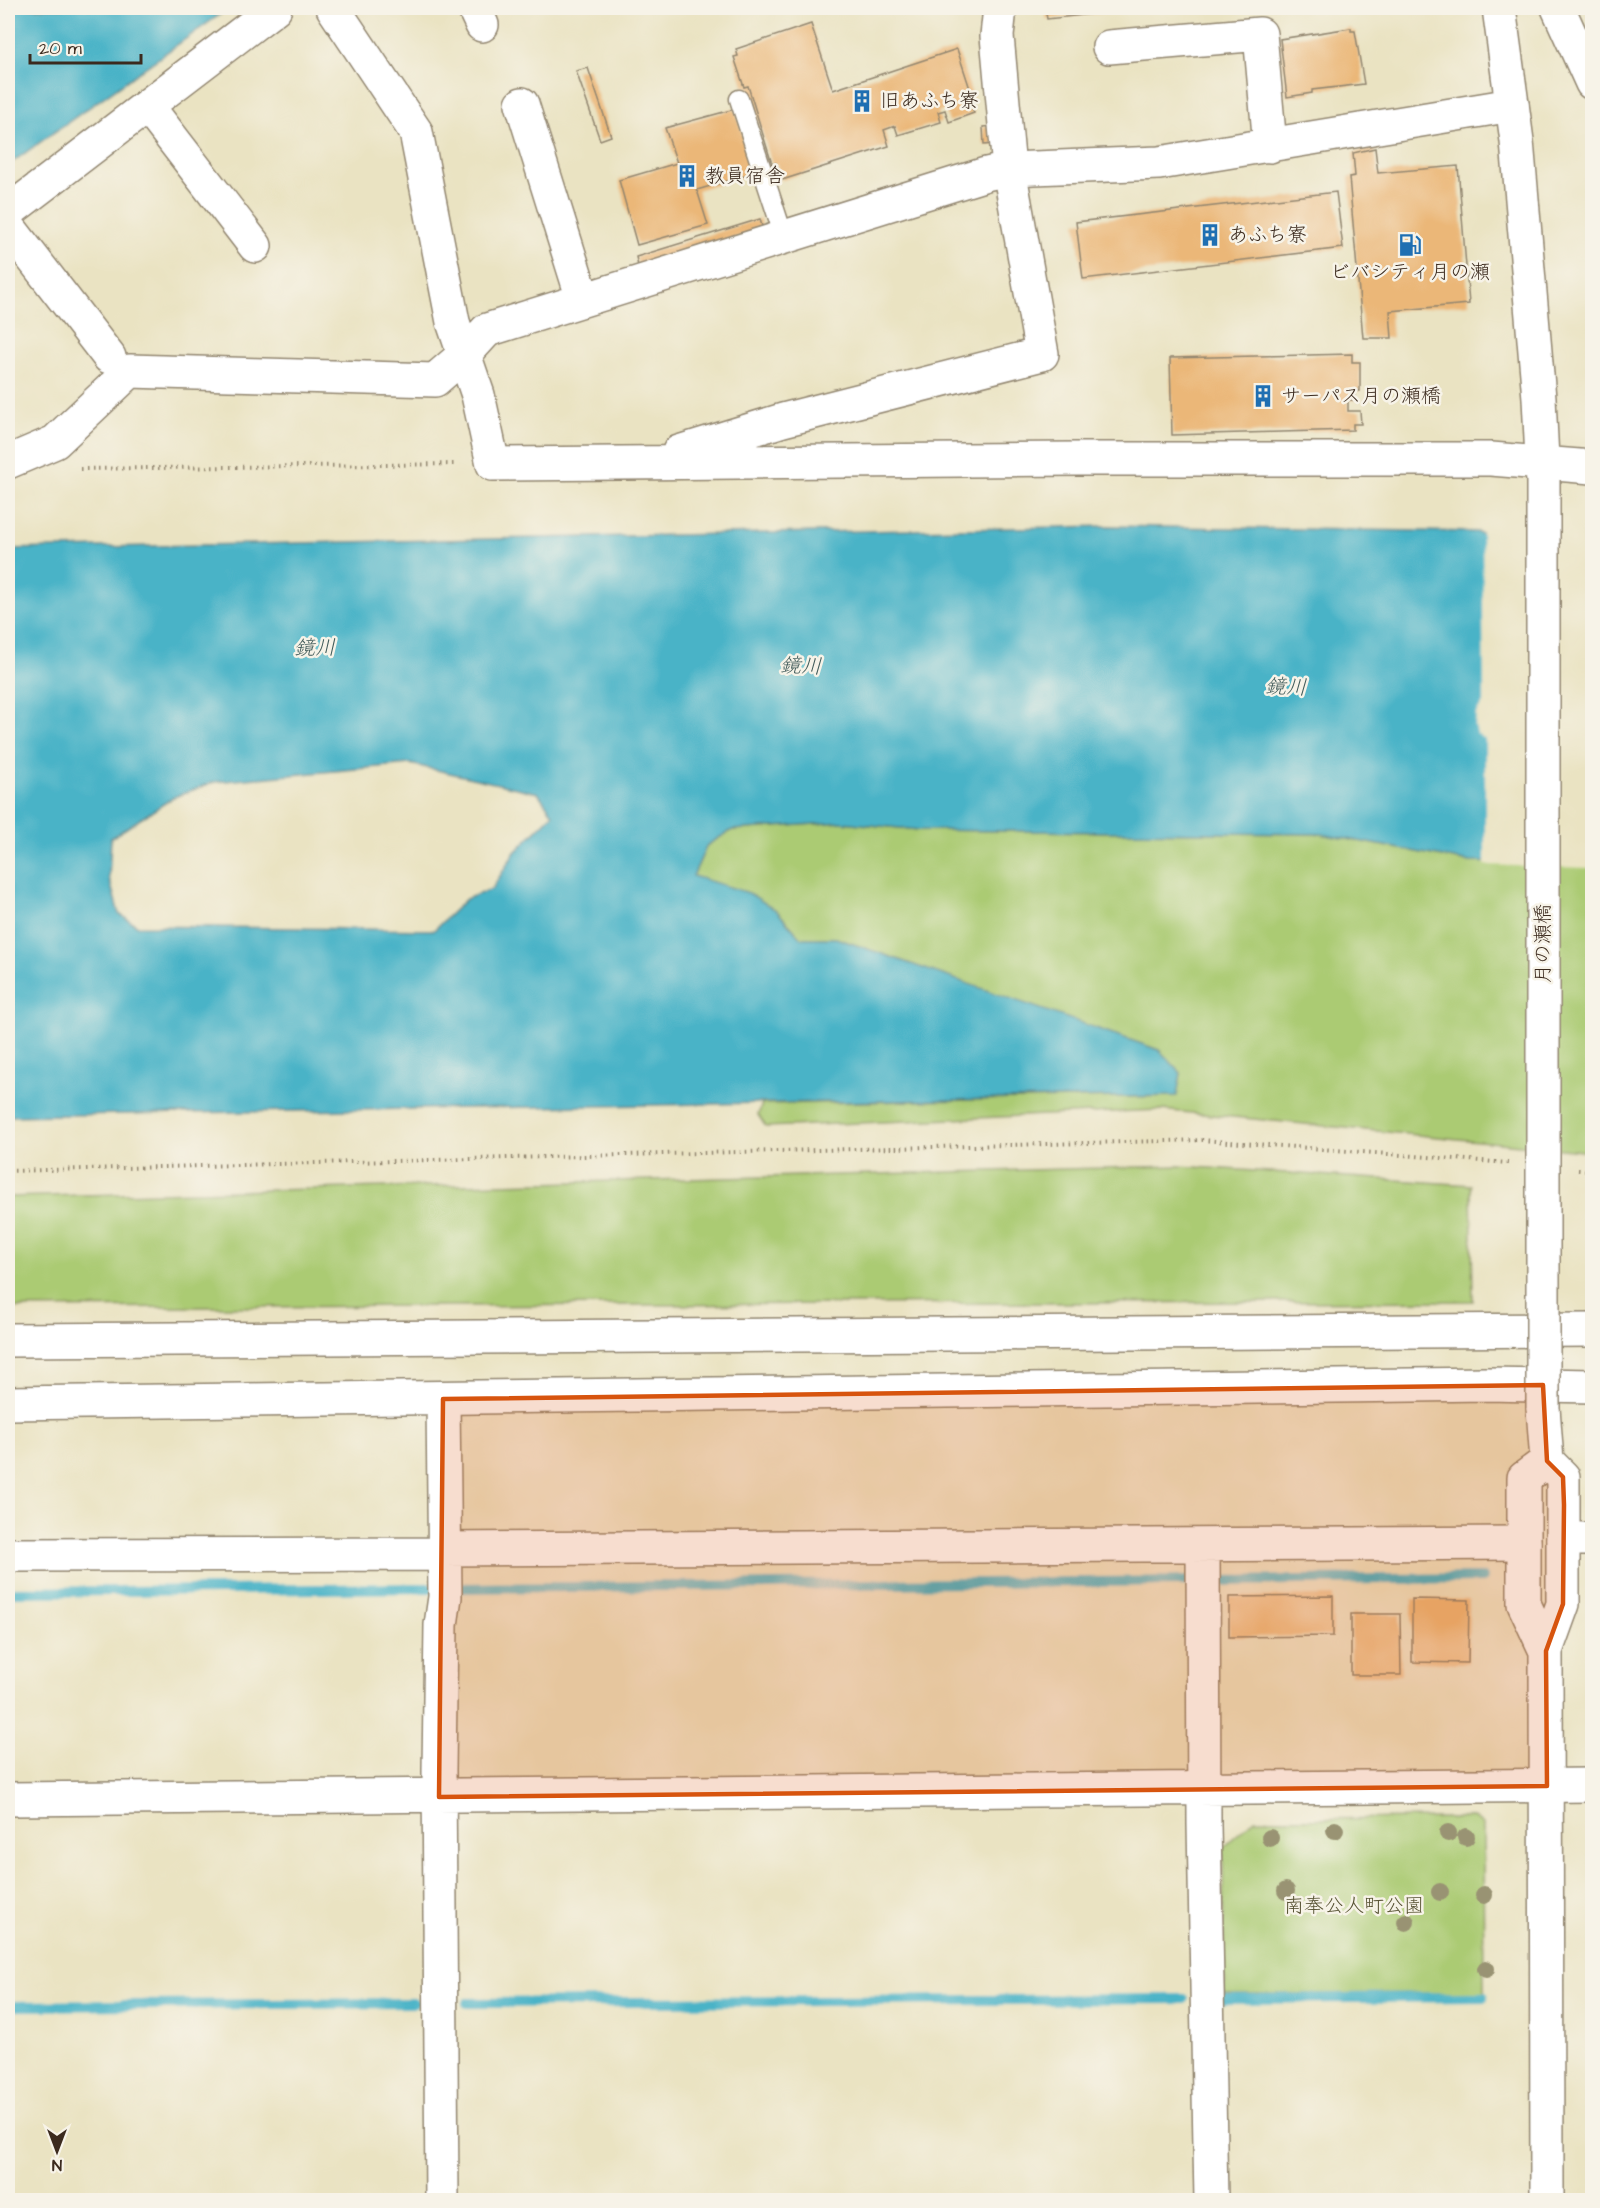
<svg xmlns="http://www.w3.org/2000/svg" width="1600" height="2208" font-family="'Architects Daughter','Klee One',sans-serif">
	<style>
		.green { fill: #abcb73; stroke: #737a48; stroke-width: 1.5 }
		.water { fill: #49b3c7; stroke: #426e72; stroke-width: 1.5; fill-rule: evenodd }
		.pier { fill: #eae3c2 }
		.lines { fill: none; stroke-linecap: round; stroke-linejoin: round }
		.stream { stroke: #49b3c7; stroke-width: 10 }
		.building { fill: #ebb778 }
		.service-casing { stroke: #928670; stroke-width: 21 }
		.minor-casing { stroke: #928670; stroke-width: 36 }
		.tertiary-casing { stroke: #928670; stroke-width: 36 }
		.path { stroke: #928670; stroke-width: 4; stroke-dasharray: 1.5 4.5; stroke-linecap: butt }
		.service { stroke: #fff; stroke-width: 18 }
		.minor { stroke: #fff; stroke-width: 33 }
		.tertiary { stroke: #fff; stroke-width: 33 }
		.tertiary-bridge-casing { stroke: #928670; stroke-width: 36; stroke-linecap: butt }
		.tertiary-bridge { stroke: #fff; stroke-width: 33 }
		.tree { fill: #999373 }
		.marked { fill: #d7540e; fill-opacity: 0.2; stroke: #d7540e; stroke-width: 4.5; stroke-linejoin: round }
		.labels { text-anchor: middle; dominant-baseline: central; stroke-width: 5; stroke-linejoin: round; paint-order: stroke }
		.poi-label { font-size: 20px; fill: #3b2a1e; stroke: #f7f3e8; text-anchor: start }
		.street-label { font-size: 20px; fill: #3b2a1e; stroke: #f7f3e8 }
		.park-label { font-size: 20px; fill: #575233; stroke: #f7f3e8 }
		.water-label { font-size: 21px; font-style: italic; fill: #405a59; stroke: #f7f3e8 }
	</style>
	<rect width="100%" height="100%" fill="#f7f3e8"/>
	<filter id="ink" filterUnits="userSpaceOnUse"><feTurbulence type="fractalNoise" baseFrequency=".0167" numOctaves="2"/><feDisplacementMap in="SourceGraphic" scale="12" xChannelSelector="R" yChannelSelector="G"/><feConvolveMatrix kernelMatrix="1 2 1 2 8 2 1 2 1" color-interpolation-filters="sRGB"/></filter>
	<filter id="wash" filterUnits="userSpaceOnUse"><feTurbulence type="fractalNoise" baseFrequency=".008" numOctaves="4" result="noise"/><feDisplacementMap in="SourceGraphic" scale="24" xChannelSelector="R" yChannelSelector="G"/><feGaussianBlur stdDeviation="1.35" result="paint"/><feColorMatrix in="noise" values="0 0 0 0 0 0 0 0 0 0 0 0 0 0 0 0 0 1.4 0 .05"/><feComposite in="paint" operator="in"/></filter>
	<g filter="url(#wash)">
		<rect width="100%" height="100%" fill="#eae3c2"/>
		<path class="green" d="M842,822L919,830L1321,834L1470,862L1592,865V1152L1161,1110L766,1127L758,1115L762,1104L1176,1096L1181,1073L1158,1050L836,938H801L776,910L693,876L707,845L732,830Z
			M1179,1166L1471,1185L1473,1301L8,1308V1197Z
			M1474,1818L1483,1825L1484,1993L1224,1994L1223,1847L1255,1819Z"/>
		<path class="water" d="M8,8H229L8,165Z
			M1108,526L1477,532L1592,563V865L1470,862L1321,834L919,830L842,822L732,830L707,845L693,876L749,893L776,910L801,938H836L1159,1050L1181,1073L1177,1096L8,1116V549ZM410,764L538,793L553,814L515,852L492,889L466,899L434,930L138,926L119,914L109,878L111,838L174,797L214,782Z"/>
		<path class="pier" d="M1482,531L1592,560V868L1485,865V739L1477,734L1475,726L1476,713L1484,702Z"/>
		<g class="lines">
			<path class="stream" d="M1213,1581L1483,1578
				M458,1588L1193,1581
				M8,1592L430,1588
				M1224,1999L1484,1997
				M467,2003L1184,1999
				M8,2006L414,2003"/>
		</g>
		<g id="blocks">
			<path class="building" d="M1045,8H1138V9L1047,19Z
				M811,24L833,90L957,49L974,101L969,102L974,113L949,122L945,110L938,112L941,122L898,135L895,126L884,130L889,146L782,180L776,163L772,164L748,86L744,87L734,57L738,56L736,49Z
				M1351,28V31H1355L1364,84L1312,90V93L1287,97L1280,39Z
				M588,68L611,136L600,140L576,71Z
				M735,109L754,173L697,190L708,225L637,245L619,180L677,163L665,128Z
				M993,126L994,144L984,145L983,127Z
				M1375,148L1378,173L1458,166L1469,304L1390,311L1392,338H1363L1349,177L1355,176L1353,153Z
				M1336,192L1343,248L1083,279L1076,222Z
				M760,219L763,230L638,266L636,257Z
				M1352,354V362H1360V391H1354L1355,400H1348V411H1360L1361,424H1353V430L1172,435L1170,358Z
				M1333,1596V1636L1229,1637V1597Z
				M1412,1599L1469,1600L1468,1663L1412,1662Z
				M1351,1614H1400L1401,1675H1351Z"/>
		</g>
	</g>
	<g filter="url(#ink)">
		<use href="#blocks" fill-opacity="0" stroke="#928670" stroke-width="1.5"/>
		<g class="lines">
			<g class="service-casing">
				<path id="service" d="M739,99L784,237"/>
			</g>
			<g class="minor-casing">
				<path id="minor" d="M333,8L416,132L453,322L478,395L493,464L1080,459H1491L1592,467
					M474,8L482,25
					M1558,8L1592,83
					M1109,47L1260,34L1270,146
					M522,104L583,299
					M148,107L255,246
					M8,212L275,8
					M8,226L109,357
					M679,452L783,420L1042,354L1009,169L997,36L1000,8
					M8,462L55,442L130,371L435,380L465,354L487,330L986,174L1009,169L1159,163L1512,105
					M8,1340L1592,1330
					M8,1403L1487,1384L1592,1386
					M1563,1539H1592
					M1203,1545L1204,1824L1211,2200
					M445,1549L1524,1543
					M8,1555L445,1554
					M8,1799L1592,1785
					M442,2200L439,1770L441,1625L445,1597L443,1399"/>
			</g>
			<g class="tertiary-casing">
				<path id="tertiary" d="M1499,8L1517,141L1539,398L1543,480
					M1543,1408L1547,1461
					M1546,1651L1524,1604V1478L1547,1461L1563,1477V1604L1546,1651L1547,2200"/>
			</g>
			<path class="path" d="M80,469L456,464
				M1578,1170L1592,1171
				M8,1171L1202,1140L1508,1163"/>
			<use href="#service" class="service"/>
			<use href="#minor" class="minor"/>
			<use href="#tertiary" class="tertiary"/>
			<g class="tertiary-bridge-casing">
				<path id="tertiary-bridge" d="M1543,480V1408"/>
			</g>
			<use href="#tertiary-bridge" class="tertiary-bridge"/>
		</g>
		<g class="tree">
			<circle cx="1335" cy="1830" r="9"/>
			<circle cx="1448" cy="1833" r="9"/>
			<circle cx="1466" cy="1837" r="9"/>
			<circle cx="1270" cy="1838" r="9"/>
			<circle cx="1286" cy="1891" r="9"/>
			<circle cx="1440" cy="1892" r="9"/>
			<circle cx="1484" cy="1895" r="9"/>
			<circle cx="1406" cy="1922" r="9"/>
			<circle cx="1486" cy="1969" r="9"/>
		</g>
	</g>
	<path class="marked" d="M1543,1385L1547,1461L1563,1477L1564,1505L1563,1604L1546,1651L1547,1786L439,1797L443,1399Z"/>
	<defs>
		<g id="building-bare" transform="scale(1.8)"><path d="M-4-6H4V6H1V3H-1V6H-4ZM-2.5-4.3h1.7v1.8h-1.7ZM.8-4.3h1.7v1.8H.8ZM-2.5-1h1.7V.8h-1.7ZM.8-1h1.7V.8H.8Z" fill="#1f6fb2" stroke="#f7f3e8" stroke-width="2.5" paint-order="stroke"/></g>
		<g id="fuel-bare" transform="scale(1.8)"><path d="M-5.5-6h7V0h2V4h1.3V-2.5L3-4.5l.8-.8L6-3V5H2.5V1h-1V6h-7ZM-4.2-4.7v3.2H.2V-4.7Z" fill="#1f6fb2" stroke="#f7f3e8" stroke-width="2.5" paint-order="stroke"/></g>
	</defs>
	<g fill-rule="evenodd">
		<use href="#building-bare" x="862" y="101"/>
		<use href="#building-bare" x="687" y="176"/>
		<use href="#building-bare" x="1210" y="235"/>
		<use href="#fuel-bare" x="1410" y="245"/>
		<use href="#building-bare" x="1263" y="396"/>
	</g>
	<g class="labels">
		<g class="poi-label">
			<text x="880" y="101">旧あふち寮</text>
			<text x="705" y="176">教員宿舎</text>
			<text x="1228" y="235">あふち寮</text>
			<text x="1410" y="272" text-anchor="middle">ビバシティ月の瀬</text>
			<text x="1281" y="396">サーパス月の瀬橋</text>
		</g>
		<g class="street-label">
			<text transform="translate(1543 944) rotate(-90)">月の瀬橋</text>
		</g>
		<g class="park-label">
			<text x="1354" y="1906">南奉公人町公園</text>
		</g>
		<g class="water-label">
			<text transform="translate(315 648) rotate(-1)">鏡川</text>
			<text transform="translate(801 666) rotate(2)">鏡川</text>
			<text transform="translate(1286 687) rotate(2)">鏡川</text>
		</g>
	</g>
	<rect width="1600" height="2208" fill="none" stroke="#f7f3e8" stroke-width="30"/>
	<g transform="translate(57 2151) rotate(180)" stroke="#f7f3e8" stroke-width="4.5" paint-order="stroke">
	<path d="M0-4.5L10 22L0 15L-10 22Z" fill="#3b2a1e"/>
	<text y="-9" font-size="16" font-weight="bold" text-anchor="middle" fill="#3b2a1e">N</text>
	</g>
	<path d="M30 54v9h111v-9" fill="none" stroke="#3b2a1e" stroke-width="3"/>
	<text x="39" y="54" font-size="18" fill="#3b2a1e" stroke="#f7f3e8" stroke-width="4.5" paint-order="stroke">20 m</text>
</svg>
